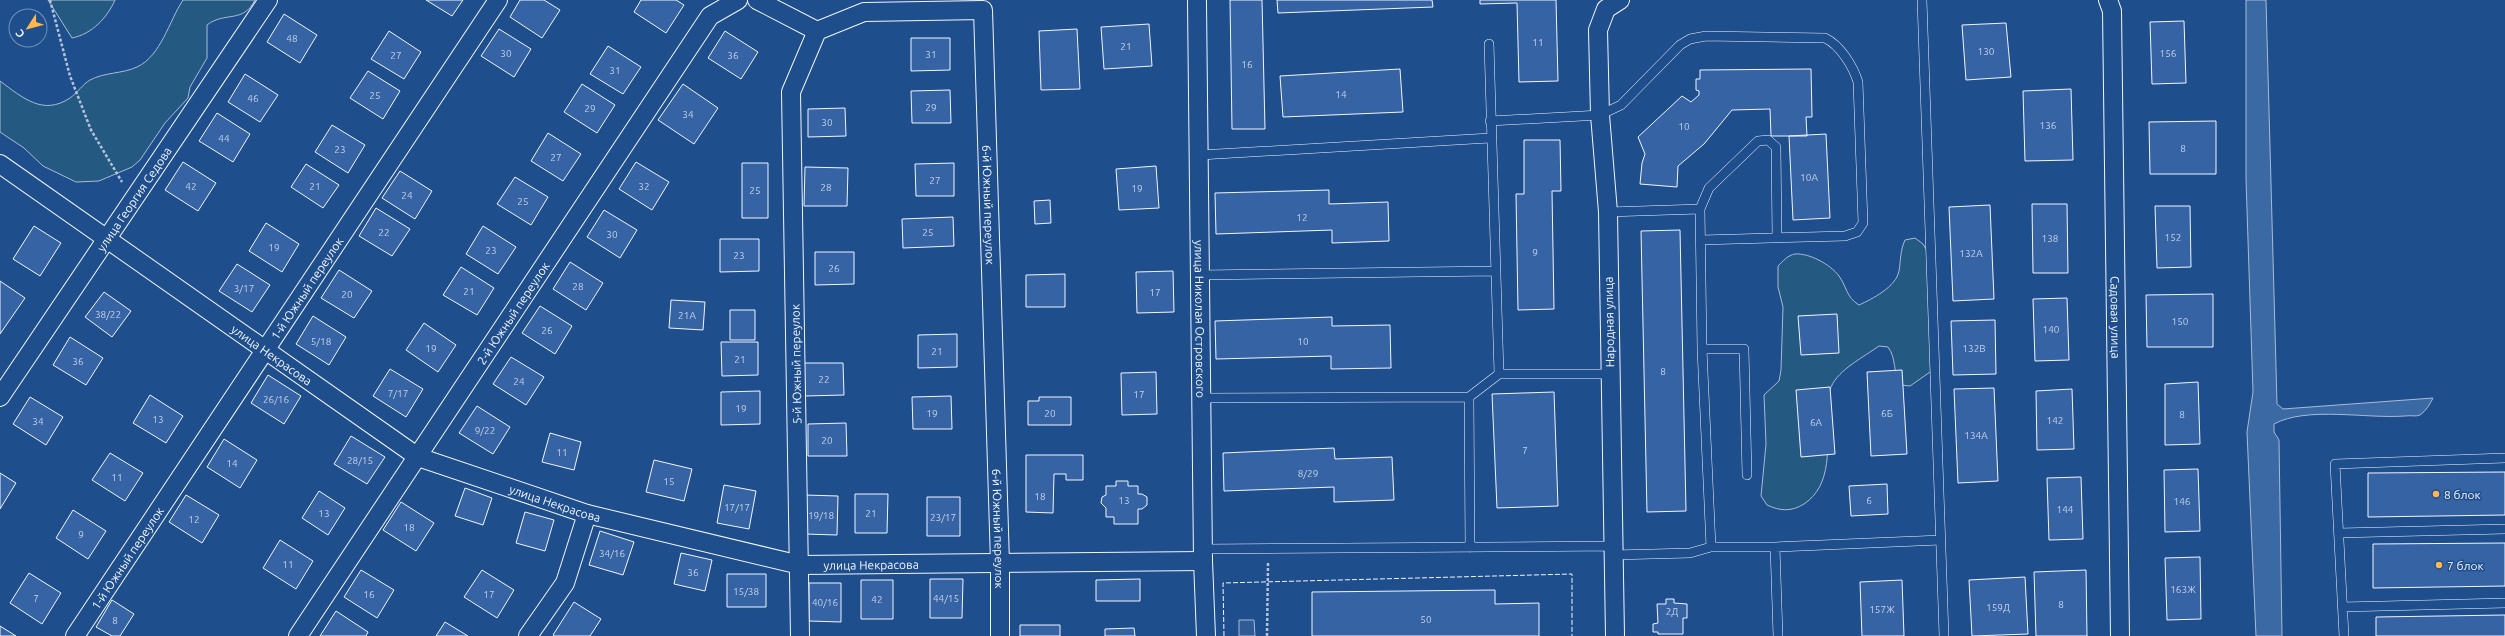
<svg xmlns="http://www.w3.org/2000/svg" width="2505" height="636" font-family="Ubuntu,sans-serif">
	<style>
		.green { fill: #245a82; stroke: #a8bbd7 }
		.parking { fill: #305b95; stroke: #a8bbd7 }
		.water { fill: #3b69a3; stroke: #a8bbd7 }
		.building { fill: #3563a3; stroke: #f2f6ff }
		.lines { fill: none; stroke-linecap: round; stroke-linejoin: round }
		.service-casing { stroke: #f2f6ff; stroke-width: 10 }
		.minor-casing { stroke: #f2f6ff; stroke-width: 20 }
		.path { stroke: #b3c4dc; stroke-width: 2.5; stroke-dasharray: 3 2; stroke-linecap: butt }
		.service { stroke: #1f4e8c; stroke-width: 9 }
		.minor { stroke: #1f4e8c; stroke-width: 18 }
		.fence { stroke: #f2f6ff; stroke-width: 1; stroke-dasharray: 5 2; stroke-linecap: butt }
		.poi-dot { fill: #ffb74d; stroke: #1f4e8c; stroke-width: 1.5 }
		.labels { text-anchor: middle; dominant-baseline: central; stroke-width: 3; stroke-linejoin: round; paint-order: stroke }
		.number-label { font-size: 10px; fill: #c3d1e8 }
		.street-label { font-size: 12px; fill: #f2f6ff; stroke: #1f4e8c }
		.poi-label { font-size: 12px; fill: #f2f6ff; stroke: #1f4e8c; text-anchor: start }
	</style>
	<rect width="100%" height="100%" fill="#1f4e8c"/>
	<path class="green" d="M48,0H115C107,18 92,34 72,38Z
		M183,0H255C243,24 225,11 207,25V58L190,87L188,98L165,123L140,160L132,167L99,181L76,182L43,166L24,148L0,132V81C23,98 43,116 70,98C77,93 83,84 90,80C105,72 122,74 137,67C161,56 169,21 183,0Z
		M1915,238L1923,244L1928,252L1933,370L1910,386L1901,385C1892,372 1897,359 1888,347L1879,346C1864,357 1839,369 1831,387C1827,395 1828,405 1828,414C1827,445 1833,485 1804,504C1791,512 1780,511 1767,505L1761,496L1766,444L1764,395L1779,381L1781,370L1783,307L1778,287V266C1783,261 1788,255 1795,254C1809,253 1830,264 1839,276C1847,287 1846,297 1859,305C1872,299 1896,287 1899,271C1901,259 1900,251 1905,240Z"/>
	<path class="parking" d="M1239,620H1254L1255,636H1239Z"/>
	<path class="water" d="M2246,0H2266L2277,404L2283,409L2433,398C2430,404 2426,411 2420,415C2416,417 2410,415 2405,416C2367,419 2307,406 2274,424V432L2279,440L2282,636H2256L2247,432L2253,392L2246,179Z"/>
	<path class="building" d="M426,0H463L452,16Z
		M520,0H544L560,10L542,38L510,17Z
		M641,0H676L684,5L666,33L634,12Z
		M1230,0H1262L1265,129H1232Z
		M1277,0H1432L1433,7L1278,13Z
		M1480,0H1556L1558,81L1519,82L1517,3L1480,4Z
		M284,14L317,35L300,63L267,42Z
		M2184,21L2186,83L2152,84L2150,22Z
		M2006,23L2011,77L1966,80L1962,25Z
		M1149,24L1152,66L1104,69L1101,27Z
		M499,29L531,49L514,77L481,56Z
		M1077,29L1080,89L1041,90L1039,31Z
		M389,31L421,52L404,79L371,59Z
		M725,31L758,52L741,79L708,58Z
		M911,38H950V70L911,71Z
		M608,46L641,67L623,94L590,74Z
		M1400,69L1403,112L1283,117L1280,76Z
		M1811,69L1812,117H1806L1807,136H1771L1770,109L1732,110L1704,144L1678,166L1677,187L1640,184L1642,163L1645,154L1638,137L1682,96L1691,102L1699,95V91L1696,90V79H1700V70Z
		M368,71L400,91L383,119L350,98Z
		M245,74L278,95L260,122L228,102Z
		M582,84L615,105L597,133L564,112Z
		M683,84L718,108L694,144L658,120Z
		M2071,89L2073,160L2025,161L2023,91Z
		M950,90L951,123H912L911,91Z
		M845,108L846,136L808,137V109Z
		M217,113L250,134L233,162L199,141Z
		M2216,121V174H2150L2149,122Z
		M332,125L365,145L348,173L315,152Z
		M548,133L581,154L563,181L531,161Z
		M1826,134L1830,218L1793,220L1789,136Z
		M1524,140H1560L1561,191H1552L1554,309L1518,310L1516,194H1524Z
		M183,162L216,183L198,211L165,190Z
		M636,162L669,182L652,210L619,189Z
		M742,163H768V218H742Z
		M954,163V196H916L915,164Z
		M306,164L339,185L323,208L291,187Z
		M1156,166L1159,208L1119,210L1116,169Z
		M805,167L848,168L847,206H804Z
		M400,171L432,191L415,219L382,198Z
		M515,177L548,197L531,225L497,204Z
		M1329,190V204L1388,202L1389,241L1332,243V230L1216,234L1215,193Z
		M1050,200L1051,223L1035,224L1034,201Z
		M2032,204H2067L2068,273H2033Z
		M1990,205L1994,299L1953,301L1949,207Z
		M2155,206H2190L2191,267L2157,268Z
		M376,208L410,229L392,256L359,236Z
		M604,210L637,230L620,258L587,237Z
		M953,217L954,246L903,248L902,219Z
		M266,223L299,244L282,272L249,251Z
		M34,226L61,243L40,276L13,259Z
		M483,226L516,247L498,274L466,254Z
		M1680,230L1686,511L1647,512L1641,231Z
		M720,239H759V271L720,272Z
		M815,252H854V284L815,285Z
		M570,262L603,283L586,310L553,289Z
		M237,264L270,285L252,312L219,291Z
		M461,267L494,288L477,315L443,295Z
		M339,270L372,291L354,318L321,298Z
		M1173,271L1174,312L1137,313L1136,272Z
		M1065,274V307H1026V275Z
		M0,281L25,298L0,334Z
		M104,292L131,311L112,337L85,317Z
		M2213,294V347H2147L2146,295Z
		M2067,298L2069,360L2035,361L2033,299Z
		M671,300L705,302L703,330L669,328Z
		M540,306L572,326L555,354L522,333Z
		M730,310H755V340H730Z
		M1837,314L1839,353L1801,355L1798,316Z
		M313,316L346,337L329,365L296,344Z
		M1332,317V326L1390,325L1391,368L1331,369V356L1216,359L1215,321Z
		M1995,320L1996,374L1953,375L1951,321Z
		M424,323L456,345L438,372L406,350Z
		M957,334V367L918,368V335Z
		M70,337L103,358L86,385L53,365Z
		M721,342H758V375L722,376Z
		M511,357L544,377L526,405L493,384Z
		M804,363H843L844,395L805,396Z
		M390,369L423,389L406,417L373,396Z
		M1902,370L1907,454L1871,456L1867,372Z
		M1156,372L1157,414L1122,415L1121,373Z
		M268,375L301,396L284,424L251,403Z
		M2198,382L2200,444L2165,445V384Z
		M1830,387L1835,454L1801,457L1796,390Z
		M1994,388L1998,481L1958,483L1954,389Z
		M2072,389L2074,449L2037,450L2036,391Z
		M760,391V424L721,425V392Z
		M1554,392L1558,506L1497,508L1492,394Z
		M150,395L183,416L166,443L133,423Z
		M951,396L952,429H913L912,397Z
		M30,397L63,417L46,445L13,424Z
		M1039,397H1071V425H1028V401H1039Z
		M477,406L510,427L493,454L459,433Z
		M846,423L847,456H808V424Z
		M550,433L581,442L574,470L542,462Z
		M351,436L385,457L367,484L334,464Z
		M224,439L257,460L240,488L207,467Z
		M1334,448L1335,459L1392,457L1394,500L1334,502V487L1224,491L1223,453Z
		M110,453L143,473L125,501L92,480Z
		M1026,455H1083V480H1066V474H1054L1053,513L1026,512Z
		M654,460L692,469L684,501L646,492Z
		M2198,469L2200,531L2165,532L2164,470Z
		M2505,472V515L2368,517V473Z
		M0,473L16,483L0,509Z
		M2081,477L2083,539L2049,540L2047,478Z
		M1116,481H1128V486H1138V494H1142L1147,497V505L1142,509H1138V524H1114V517H1106V508L1101,503L1102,497L1106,495V486H1116Z
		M1887,484L1888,514L1851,516L1849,486Z
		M724,485L756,491L749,529L717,523Z
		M465,488L492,498L483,525L455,516Z
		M319,491L345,508L328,535L302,518Z
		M855,494H888L887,533H855Z
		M186,495L219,515L202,543L169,522Z
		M805,495L838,496L837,535L805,534Z
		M927,497H960V536H927Z
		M401,502L434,523L416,551L383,530Z
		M73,510L106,531L88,559L56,538Z
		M525,512L554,520L545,551L516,543Z
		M600,531L634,542L623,575L589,565Z
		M280,540L313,561L296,589L263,568Z
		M2505,543V586L2373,588V544Z
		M681,553L712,560L705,591L674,584Z
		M2200,557L2201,619L2167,620L2165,558Z
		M361,570L394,590L377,618L344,597Z
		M482,570L514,590L497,618L464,597Z
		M2086,570L2087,636H2036L2034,572Z
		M29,573L61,593L42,624L10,603Z
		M727,574H766V607H727Z
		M2025,577L2028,634L1972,636L1969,580Z
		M930,579H963L962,618H930Z
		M1140,579V601H1096V580Z
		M861,580H893V619H861Z
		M1902,580L1904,636H1862L1860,582Z
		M809,583H841V622L809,621Z
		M1495,590V604L1539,603V636H1312V592Z
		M1666,599H1674V603L1687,604V618H1683V634H1658V632H1653V624L1658,623L1657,604H1666Z
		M112,600L134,614L120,636H112L96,627Z
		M574,602L601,619L590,636H555L553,635Z
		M336,611L368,632L366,636H320Z
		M2505,615V636H2376V617Z
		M445,622L468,636H436Z
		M1020,625H1060V636H1020Z
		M0,626L16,636H0Z
		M1134,628L1135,636H1105V629Z"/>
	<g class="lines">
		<g class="service-casing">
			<path id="service" d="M1922,0L1944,636
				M1489,44L1499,374
				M1490,121L1600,115L1621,105L1680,45L1690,39L1706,36L1825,38C1840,45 1853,66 1858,82L1863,223L1857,232L1845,236L1701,240
				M1200,155L1490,138
				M1700,209L1702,349L1711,547
				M1608,212L1700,209L1709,188L1758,141L1768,140L1776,147L1777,238
				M1201,275L1495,271
				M1702,349H1744L1747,475
				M1469,397L1470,548
				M1202,398L1469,397L1499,374H1610
				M2339,533L2505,529
				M1775,547L1778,636
				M1203,549L1614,546
				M1614,555L1690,553L1711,547H1775L1941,540
				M2342,607L2505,603
				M2344,636L2335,464L2505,458"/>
		</g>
		<g class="minor-casing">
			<g id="minor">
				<path d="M757,0L817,31"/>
				<path id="s1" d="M2108,0L2112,11L2120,636"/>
				<path id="s2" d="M1197,2L1203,561L1206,636"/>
				<path id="s3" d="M0,164L418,457L587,514L800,565L1203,561"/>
				<path id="s4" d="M0,397L268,0"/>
				<path id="s5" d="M75,636L498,0"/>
				<path id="s6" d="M298,636L710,16L738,0"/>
				<path d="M528,636L565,583L587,514"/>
				<path id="s7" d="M800,636L791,92L817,31L864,12L983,10L1000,563V636"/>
				<path d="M1615,636L1608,212L1600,115L1598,30L1606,9L1620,0"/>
			</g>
		</g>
		<path class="path" d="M50,0L70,76L91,130L122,182
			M1267,636L1268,563"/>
		<use href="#service" class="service"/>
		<use href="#minor" class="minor"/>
		<path class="fence" d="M1224,636L1223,583L1572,574V636"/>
	</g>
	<g class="poi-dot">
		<circle cx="2436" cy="494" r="4"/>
		<circle cx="2439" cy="565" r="4"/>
	</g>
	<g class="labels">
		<g class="number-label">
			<text x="292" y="38">48</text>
			<text x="1538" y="42">11</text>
			<text x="1126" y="46">21</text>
			<text x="1986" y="51">130</text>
			<text x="506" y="53">30</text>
			<text x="2168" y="53">156</text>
			<text x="931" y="54">31</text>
			<text x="396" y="55">27</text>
			<text x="733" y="55">36</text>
			<text x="1247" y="64">16</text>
			<text x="615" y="70">31</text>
			<text x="1341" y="94">14</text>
			<text x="375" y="95">25</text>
			<text x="253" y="98">46</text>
			<text x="931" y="107">29</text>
			<text x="590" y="108">29</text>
			<text x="688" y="114">34</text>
			<text x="827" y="122">30</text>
			<text x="2048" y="125">136</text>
			<text x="1684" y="126">10</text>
			<text x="224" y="138">44</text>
			<text x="2183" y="148">8</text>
			<text x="340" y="149">23</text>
			<text x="556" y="157">27</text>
			<text x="1809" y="177">10А</text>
			<text x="935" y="180">27</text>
			<text x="191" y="186">42</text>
			<text x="315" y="186">21</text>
			<text x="644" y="186">32</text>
			<text x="826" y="187">28</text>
			<text x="1137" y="188">19</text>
			<text x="755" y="190">25</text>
			<text x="407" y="195">24</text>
			<text x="523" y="201">25</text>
			<text x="1302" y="217">12</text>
			<text x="384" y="232">22</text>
			<text x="928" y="232">25</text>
			<text x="612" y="234">30</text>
			<text x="2173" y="237">152</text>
			<text x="2050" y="238">138</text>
			<text x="274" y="247">19</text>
			<text x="491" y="250">23</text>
			<text x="1535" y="252">9</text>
			<text x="1971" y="253">132А</text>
			<text x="739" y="255">23</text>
			<text x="834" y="268">26</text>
			<text x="578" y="286">28</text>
			<text x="244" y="288">3/17</text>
			<text x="469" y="291">21</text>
			<text x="1155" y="292">17</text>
			<text x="347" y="294">20</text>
			<text x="108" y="314">38/22</text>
			<text x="687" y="315">21А</text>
			<text x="2180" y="321">150</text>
			<text x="2051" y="329">140</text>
			<text x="547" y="330">26</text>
			<text x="321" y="341">5/18</text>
			<text x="1303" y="341">10</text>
			<text x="431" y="348">19</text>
			<text x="1974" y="348">132В</text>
			<text x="937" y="351">21</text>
			<text x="740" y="359">21</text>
			<text x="78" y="361">36</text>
			<text x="1663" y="371">8</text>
			<text x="824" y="379">22</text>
			<text x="519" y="381">24</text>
			<text x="398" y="393">7/17</text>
			<text x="1139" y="394">17</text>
			<text x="276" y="399">26/16</text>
			<text x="741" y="408">19</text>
			<text x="932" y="413">19</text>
			<text x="1050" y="413">20</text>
			<text x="1887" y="413">6Б</text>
			<text x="2182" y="414">8</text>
			<text x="158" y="419">13</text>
			<text x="2055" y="420">142</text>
			<text x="38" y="421">34</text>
			<text x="1816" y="422">6А</text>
			<text x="485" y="430">9/22</text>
			<text x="1976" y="435">134А</text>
			<text x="827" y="440">20</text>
			<text x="1525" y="450">7</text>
			<text x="562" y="452">11</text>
			<text x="360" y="460">28/15</text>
			<text x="232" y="463">14</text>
			<text x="1308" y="473">8/29</text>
			<text x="117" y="477">11</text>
			<text x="669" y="481">15</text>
			<text x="1040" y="496">18</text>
			<text x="1124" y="500">13</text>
			<text x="1869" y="500">6</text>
			<text x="2182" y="501">146</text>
			<text x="737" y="507">17/17</text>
			<text x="2065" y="509">144</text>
			<text x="324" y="513">13</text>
			<text x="871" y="513">21</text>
			<text x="821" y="515">19/18</text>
			<text x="943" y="517">23/17</text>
			<text x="194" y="519">12</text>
			<text x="409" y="527">18</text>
			<text x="81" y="534">9</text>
			<text x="612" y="553">34/16</text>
			<text x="288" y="564">11</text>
			<text x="693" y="572">36</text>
			<text x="2183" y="589">163Ж</text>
			<text x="746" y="591">15/38</text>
			<text x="369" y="594">16</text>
			<text x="489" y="594">17</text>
			<text x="36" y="598">7</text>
			<text x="946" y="598">44/15</text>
			<text x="877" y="599">42</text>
			<text x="825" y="602">40/16</text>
			<text x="2061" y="604">8</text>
			<text x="1998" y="607">159Д</text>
			<text x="1882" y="609">157Ж</text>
			<text x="1672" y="611">2Д</text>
			<text x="1426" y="619">50</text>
			<text x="115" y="620">8</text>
		</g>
		<g class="street-label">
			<text stroke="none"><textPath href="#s4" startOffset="239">улица Георгия Седова</textPath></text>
			<text stroke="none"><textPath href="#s7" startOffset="975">6-й Южный переулок</textPath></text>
			<text stroke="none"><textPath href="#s5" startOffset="418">1-й Южный переулок</textPath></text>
			<text stroke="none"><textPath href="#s6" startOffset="388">2-й Южный переулок</textPath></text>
			<text stroke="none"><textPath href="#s1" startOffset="318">Садовая улица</textPath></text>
			<text stroke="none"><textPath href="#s2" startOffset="317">улица Николая Островского</textPath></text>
			<text transform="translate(1609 322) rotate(-91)">Народная улица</text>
			<text stroke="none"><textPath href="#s3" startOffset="332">улица Некрасова</textPath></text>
			<text transform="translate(796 364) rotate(-91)">5-й Южный переулок</text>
			<text stroke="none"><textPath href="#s3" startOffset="655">улица Некрасова</textPath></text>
			<text stroke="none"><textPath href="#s7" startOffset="1299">6-й Южный переулок</textPath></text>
			<text stroke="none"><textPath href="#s5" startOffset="94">1-й Южный переулок</textPath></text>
			<text stroke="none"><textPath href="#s3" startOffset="979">улица Некрасова</textPath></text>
		</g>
		<g class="poi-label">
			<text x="2444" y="494">8 блок</text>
			<text x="2447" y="565">7 блок</text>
		</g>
	</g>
	<g transform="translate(28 28) rotate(234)"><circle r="19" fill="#1f4e8c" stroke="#7391ba"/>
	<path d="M0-3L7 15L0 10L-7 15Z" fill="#ffb74d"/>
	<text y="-6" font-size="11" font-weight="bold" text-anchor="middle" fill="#f2f6ff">С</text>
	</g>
</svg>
